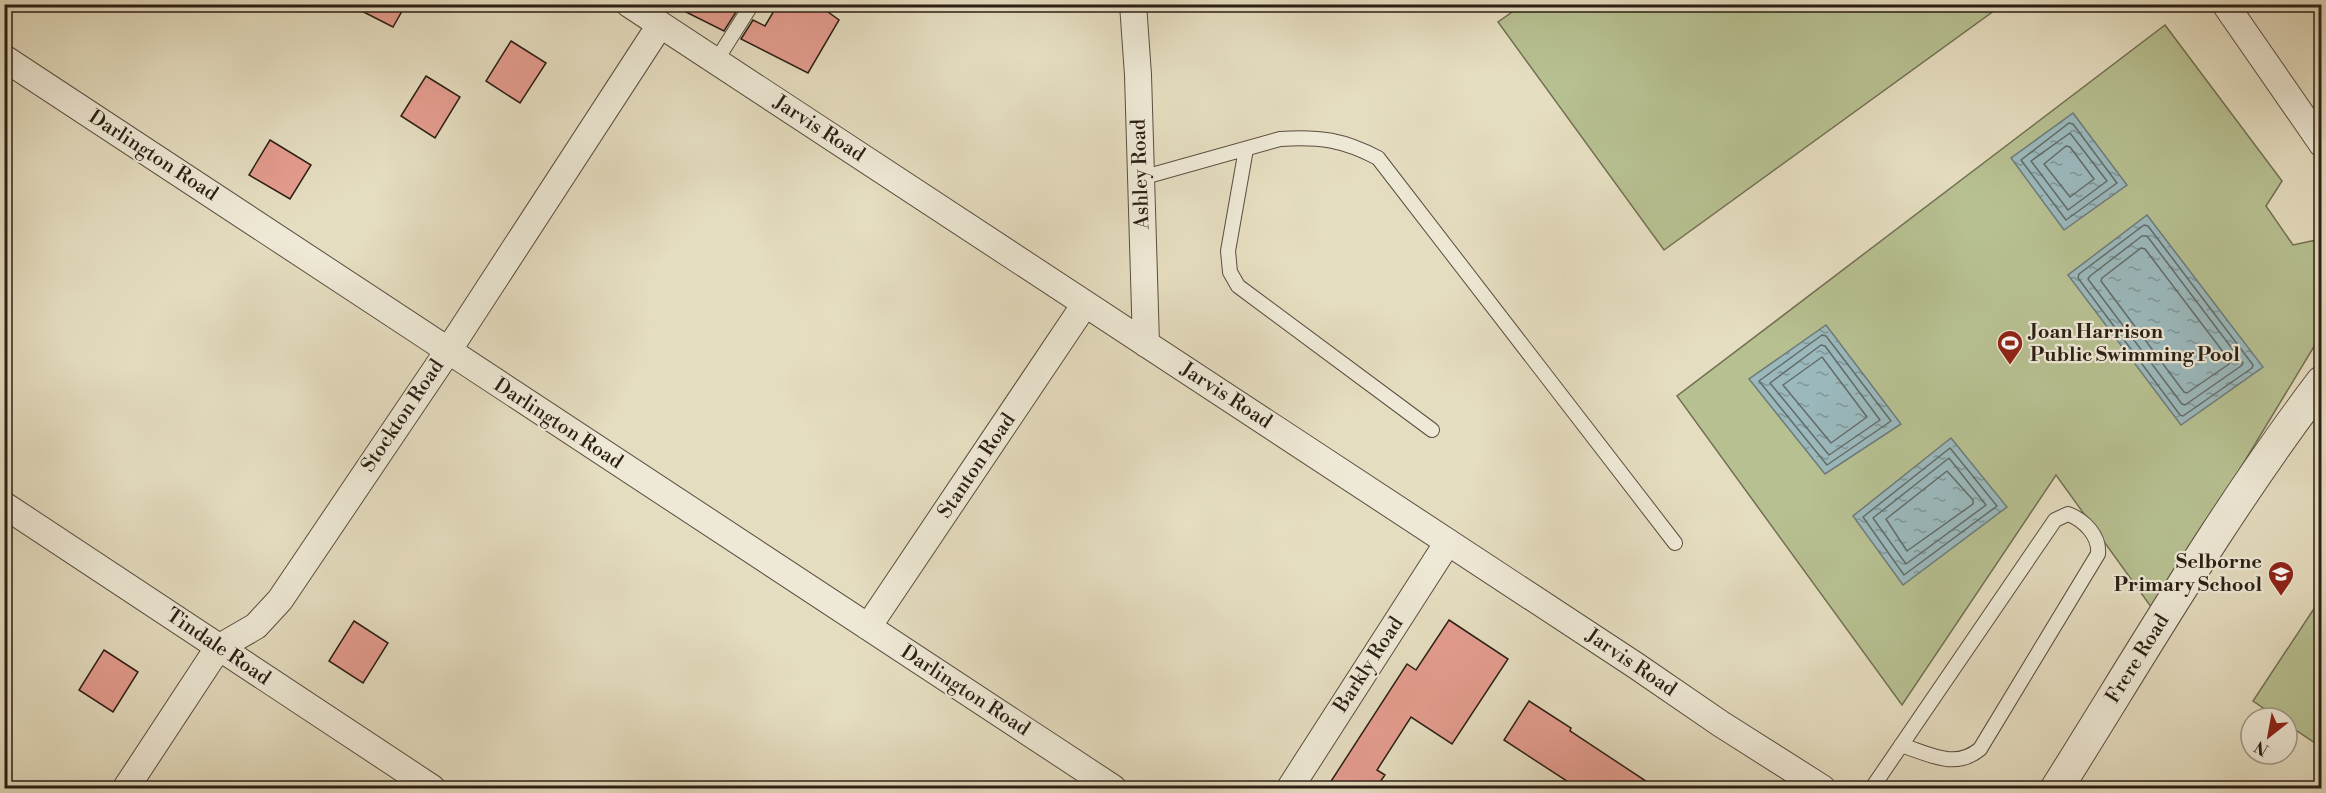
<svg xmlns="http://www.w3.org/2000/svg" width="2326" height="793" font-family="'Libre Bodoni',serif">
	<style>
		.garden { fill: #b7c091; stroke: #717053; stroke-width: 1.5 }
		.water { fill: url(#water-ripples); stroke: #6e7b7a; stroke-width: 1.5 }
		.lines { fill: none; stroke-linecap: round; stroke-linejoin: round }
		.shore { stroke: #636c69; stroke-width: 1.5 }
		.building { fill: #e49c8f; stroke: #2b1f15; stroke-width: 1.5 }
		.service-casing { stroke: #5a4e40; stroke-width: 16 }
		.minor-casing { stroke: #5a4e40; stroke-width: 28 }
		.tertiary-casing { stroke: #5a4e40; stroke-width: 34 }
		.service { stroke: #eee9d6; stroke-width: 14 }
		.minor { stroke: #eee9d6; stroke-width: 26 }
		.tertiary { stroke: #eee9d6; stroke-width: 32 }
		.labels { text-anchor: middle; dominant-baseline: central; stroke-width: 4.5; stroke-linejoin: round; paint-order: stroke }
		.street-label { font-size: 20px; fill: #2b1f15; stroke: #eee9d6 }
		.poi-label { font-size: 20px; font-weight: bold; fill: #2b1f15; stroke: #eee9d6; text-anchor: start }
	</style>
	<defs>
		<pattern id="water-ripples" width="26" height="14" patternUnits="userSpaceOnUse" patternTransform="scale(1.5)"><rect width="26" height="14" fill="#9bb9bd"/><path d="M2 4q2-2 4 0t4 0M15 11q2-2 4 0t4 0" fill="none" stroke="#7f9698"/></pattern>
	</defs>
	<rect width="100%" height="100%" fill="#e5ddc0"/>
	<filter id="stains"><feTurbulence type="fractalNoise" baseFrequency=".00333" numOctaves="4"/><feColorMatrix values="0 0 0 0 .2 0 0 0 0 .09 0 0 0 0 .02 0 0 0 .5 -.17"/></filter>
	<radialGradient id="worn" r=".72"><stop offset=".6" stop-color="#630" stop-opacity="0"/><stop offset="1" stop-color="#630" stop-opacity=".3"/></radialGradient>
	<path class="garden" d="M1522,5V4L2002,5L1664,250L1498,22Z
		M2165,25L2282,181L2266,206L2293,245L2321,239V335L2154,611L2056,475L1902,705L1677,396Z
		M2321,598V747L2287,724V718H2278L2253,701Z"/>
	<path class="water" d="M2073,113L2127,185L2064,230L2011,158Z
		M2147,215L2263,367L2181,425L2068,275Z
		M1826,325L1901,424L1825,474L1749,379Z
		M1951,438L2007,507L1903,585L1853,516Z"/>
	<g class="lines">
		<path class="shore" d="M2069,123L2073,124L2117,183L2066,220L2021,160Z
			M2070,133L2107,181L2068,210L2031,161Z
			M2066,146L2070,147L2094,179L2070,197L2044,164Z
			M2144,225L2148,226L2253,365L2252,368L2183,416L2180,415L2078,278L2079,274Z
			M2142,236H2147L2243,363L2241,366L2185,405L2182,404L2088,279L2090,276Z
			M2141,248L2145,249L2230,361L2229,364L2187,393L2184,392L2101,281L2102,278Z
			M1822,335L1826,336L1891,421L1827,465L1759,381Z
			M1821,345L1825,346L1880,420L1829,455L1770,383Z
			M1822,357L1867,417L1831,443L1783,385Z
			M1950,448L1997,506L1904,575L1863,517Z
			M1949,458L1986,505L1906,564L1873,518Z
			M1947,471L1973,500V504L1907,551L1886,519Z"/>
	</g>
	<path class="building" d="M348,4H406L393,27Z
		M670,4H720L736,12L724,31Z
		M778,4H817L839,20L808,73L741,39L753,20L765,26Z
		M511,41L546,63L520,103L486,81Z
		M426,76L460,97L435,138L401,116Z
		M270,140L311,165L290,199L249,175Z
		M1449,620L1508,659L1452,744L1411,717L1377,770L1385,775L1375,789H1326L1407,664L1416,670Z
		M354,621L388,643L363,683L329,661Z
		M104,650L138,672L113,712L79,690Z
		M1529,701L1571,728L1570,731L1658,789H1579L1504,740Z"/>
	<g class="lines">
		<g class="service-casing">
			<path id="service" d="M716,61L752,4
				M1246,149L1228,251L1230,272L1238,286L1432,430
				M1141,178L1280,139C1319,136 1344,140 1378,158L1675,543
				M1872,788L2055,520L2068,514C2084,520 2100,536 2098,554L1980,749C1955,770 1929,754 1901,745"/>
		</g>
		<g class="minor-casing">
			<path id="minor" d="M629,4L1635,665L1721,724L1822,788
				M1133,4L1138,75L1146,344
				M2225,4L2322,144
				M4,58L1113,788
				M4,505L432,788
				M868,627L1085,304
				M126,788L218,648L256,626L280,600L448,351L660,25
				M1290,788L1448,542"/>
		</g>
		<g class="tertiary-casing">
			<path id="tertiary" d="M2057,788C2143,651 2224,511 2322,382"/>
		</g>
		<use href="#service" class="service"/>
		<use href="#minor" class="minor"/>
		<use href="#tertiary" class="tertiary"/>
	</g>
	<defs>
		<g id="stadium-pin" transform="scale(1.35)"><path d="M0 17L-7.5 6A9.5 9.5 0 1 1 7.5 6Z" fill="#8f2418" stroke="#eee9d6"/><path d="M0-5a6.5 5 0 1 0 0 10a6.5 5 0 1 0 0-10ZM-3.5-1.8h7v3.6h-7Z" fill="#fff"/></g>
		<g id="school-pin" transform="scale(1.35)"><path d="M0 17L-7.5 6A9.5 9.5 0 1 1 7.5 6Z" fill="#8f2418" stroke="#eee9d6"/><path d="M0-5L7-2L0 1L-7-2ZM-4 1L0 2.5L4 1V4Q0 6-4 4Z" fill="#fff"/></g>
	</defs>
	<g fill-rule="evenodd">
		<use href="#stadium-pin" x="2010" y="343"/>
		<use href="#school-pin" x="2281" y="574"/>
	</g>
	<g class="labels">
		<g class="street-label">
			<text transform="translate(819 129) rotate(33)">Jarvis Road</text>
			<text transform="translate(153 156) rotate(33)">Darlington Road</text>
			<text transform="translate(1141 174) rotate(-92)">Ashley Road</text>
			<text transform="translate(1226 396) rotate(33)">Jarvis Road</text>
			<text transform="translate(403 416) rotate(-56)">Stockton Road</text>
			<text transform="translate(558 424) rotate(33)">Darlington Road</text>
			<text transform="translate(977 466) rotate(-56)">Stanton Road</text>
			<text transform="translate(218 647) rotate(34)">Tindale Road</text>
			<text transform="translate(2138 659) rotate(-58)">Frere Road</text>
			<text transform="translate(1631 663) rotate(34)">Jarvis Road</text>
			<text transform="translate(1369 665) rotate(-57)">Barkly Road</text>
			<text transform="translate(965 691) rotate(33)">Darlington Road</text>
		</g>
		<g class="poi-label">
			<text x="2030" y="332">Joan Harrison<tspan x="2030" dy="23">Public Swimming Pool</tspan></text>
			<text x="2262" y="562" text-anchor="end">Selborne<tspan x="2262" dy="23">Primary School</tspan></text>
		</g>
	</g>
	<rect width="2326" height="793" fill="none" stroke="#e5ddc0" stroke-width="24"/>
	<rect x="6" y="6" width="2314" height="781" fill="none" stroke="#2b1f15" stroke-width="3"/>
	<rect x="12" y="12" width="2302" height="769" fill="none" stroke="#2b1f15" stroke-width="1.5"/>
	<g transform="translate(2269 736) rotate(211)"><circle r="28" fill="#eee9d6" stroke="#a09889" stroke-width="1.5"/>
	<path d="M0-4.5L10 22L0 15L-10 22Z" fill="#8f2418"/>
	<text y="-9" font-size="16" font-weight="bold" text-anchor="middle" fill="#2b1f15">N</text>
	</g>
	<rect width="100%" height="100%" filter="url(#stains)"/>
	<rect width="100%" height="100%" fill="url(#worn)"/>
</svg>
